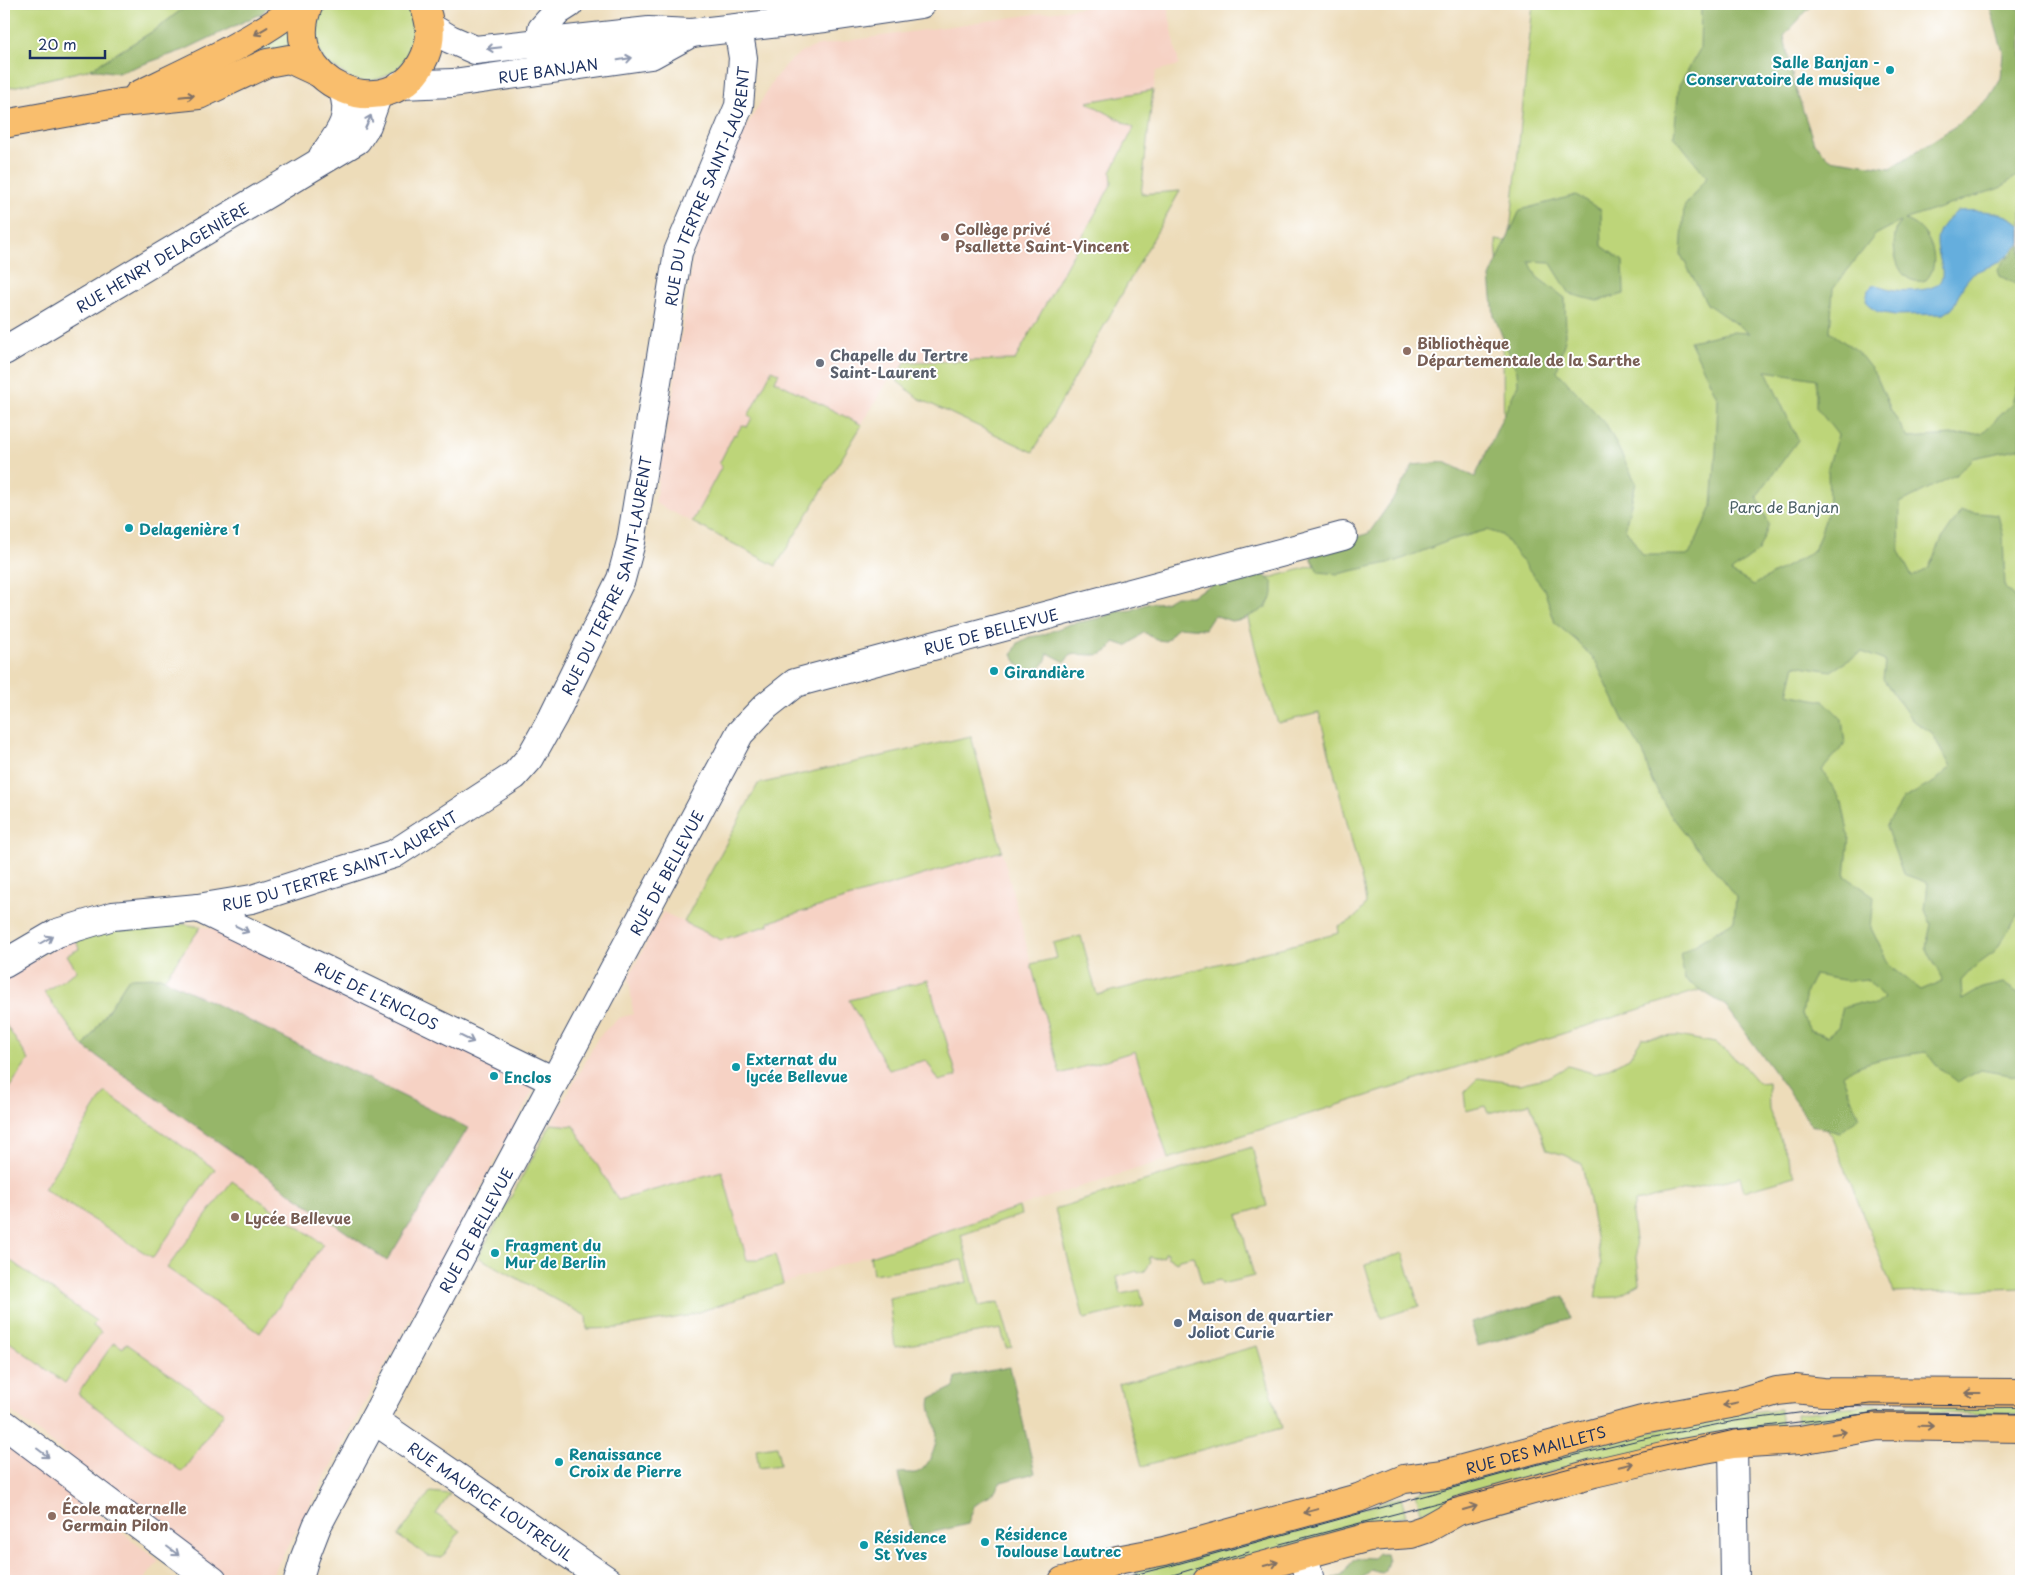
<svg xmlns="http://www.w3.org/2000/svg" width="2025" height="1585" font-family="'Playpen Sans',sans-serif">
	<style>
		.built { fill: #f6d2c4 }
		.green { fill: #bdd579; stroke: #6c826c }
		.forest { fill: #96b669; stroke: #587264; fill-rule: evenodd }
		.water { fill: #65aedd; stroke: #406e9e }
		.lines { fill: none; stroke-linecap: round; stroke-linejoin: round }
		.minor-casing { stroke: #3a496c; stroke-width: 30 }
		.major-casing { stroke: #3a496c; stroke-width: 30 }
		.minor { stroke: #fff; stroke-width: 28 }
		.major { stroke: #f9be6d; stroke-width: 28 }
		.tram { stroke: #1b2f5e; stroke-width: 1 }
		.oneway { stroke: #7f6f65 }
		.oneway2 { stroke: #8d97ae }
		.culture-dot { fill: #0f9aa8; stroke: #fff; stroke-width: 2 }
		.education-dot { fill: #8d6e63; stroke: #fff; stroke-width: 2 }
		.worship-dot { fill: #6b7280; stroke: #fff; stroke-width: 2 }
		.service-dot { fill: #5c6f8a; stroke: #fff; stroke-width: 2 }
		.labels { text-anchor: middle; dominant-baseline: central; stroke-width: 4; stroke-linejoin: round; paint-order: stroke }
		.culture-label { font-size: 15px; font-weight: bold; fill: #0d838f; stroke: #fff; text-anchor: start }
		.street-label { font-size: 15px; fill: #1b2f5e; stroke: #fff }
		.education-label { font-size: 15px; font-weight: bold; fill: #785e54; stroke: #fff; text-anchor: start }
		.worship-label { font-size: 15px; font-weight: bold; fill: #5b616d; stroke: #fff; text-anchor: start }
		.park-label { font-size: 15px; fill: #4c6166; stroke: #fff }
		.service-label { font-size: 15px; font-weight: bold; fill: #4e5e75; stroke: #fff; text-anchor: start }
	</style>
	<rect width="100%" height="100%" fill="#fff"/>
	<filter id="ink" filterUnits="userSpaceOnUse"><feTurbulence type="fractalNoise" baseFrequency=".02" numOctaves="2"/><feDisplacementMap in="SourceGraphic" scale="10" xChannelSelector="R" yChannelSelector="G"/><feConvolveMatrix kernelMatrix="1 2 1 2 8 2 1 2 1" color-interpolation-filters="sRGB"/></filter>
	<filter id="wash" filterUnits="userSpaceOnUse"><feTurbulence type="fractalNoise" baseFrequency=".0096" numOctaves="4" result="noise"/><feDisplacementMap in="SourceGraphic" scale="20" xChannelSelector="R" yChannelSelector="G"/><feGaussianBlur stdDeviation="1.12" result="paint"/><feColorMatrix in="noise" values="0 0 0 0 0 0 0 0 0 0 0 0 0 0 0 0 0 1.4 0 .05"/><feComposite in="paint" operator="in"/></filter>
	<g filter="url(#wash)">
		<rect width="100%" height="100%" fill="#eddcb9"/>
		<path class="built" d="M1105,4H1167L1179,65L1156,71L1141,194L1180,191L1033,452L918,398L891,376L776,566L655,503L660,466L671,406L693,256L738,141L774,79L787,63L802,52L819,45Z
			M1002,851L1060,1074L1135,1051L1168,1159L1001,1212L733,1300L734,1302L687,1316L618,1328L587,1329L586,1316L478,1257L599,1036L619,1018L633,1014L629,976L663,912L721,940L769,922Z
			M183,924L221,930L537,1083L269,1581H231L4,1406V978L61,945L76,940Z
			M4,1443L159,1561L143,1581H4Z"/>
		<path class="green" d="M4,4H189L155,30L91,69L4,89Z
			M325,4H405C414,16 416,30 412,44C407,69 377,87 352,79C348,77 343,73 339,70C335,68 329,65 326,62C312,46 315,21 325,4Z
			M1533,4H1756L1795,269L2021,130V1288L1894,1293L1833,1138L1722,983L1168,1159L1135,1051L1060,1074L1031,964L1057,958L1053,943L1081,936L1097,995L1339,933L1338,926C1352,922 1358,916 1366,904L1364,889L1319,713L1278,723L1265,687L1240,586L1510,512L1504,467L1503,345L1496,240L1509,242Z
			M288,26L293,50L226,72L221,62Z
			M1153,90L1141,194L1180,191L1033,452L918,398L897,381L905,362L1015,360L1112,183L1111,172L1134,128L1087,102Z
			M772,370L779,373L775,381L862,425L776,566L692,522L722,466L719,464L734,434L736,435L742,425L747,427L752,418L748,416Z
			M971,736L1002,851L769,922V925L721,940L684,922L758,784Z
			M183,924L201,927L164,979L160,977L129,978L84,1047L44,992L77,971L67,955L79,949L76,940L113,929Z
			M928,980L957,1076L939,1081L926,1060L889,1070L849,1000Z
			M4,1022L29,1060L4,1095Z
			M1678,1036L1715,1043L1741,1063L1758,1083L1768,1082L1769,1110L1795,1176L1744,1191L1740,1177L1635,1202L1632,1214L1640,1284L1617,1297L1595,1298L1601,1264L1582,1164L1565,1155L1547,1150L1530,1103L1488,1113L1485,1106L1466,1111L1464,1092L1478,1078L1519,1084L1549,1077L1568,1066L1596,1074L1629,1058L1642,1038Z
			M105,1092L215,1169L153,1258L44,1189Z
			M551,1124L574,1126L618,1200L722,1171L747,1260H758L775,1255L783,1284L687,1316L618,1328L587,1329L586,1316L478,1257Z
			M1252,1147L1267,1206L1238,1215L1254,1276L1222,1284L1220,1280L1202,1284L1194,1256L1179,1259L1177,1262L1167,1257V1253H1164L1163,1257L1154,1259L1151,1257L1149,1258L1151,1262L1145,1271L1138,1273L1137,1271L1117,1277L1121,1294L1140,1290L1144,1305L1084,1319L1055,1209Z
			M232,1181L323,1244L260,1333L167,1268Z
			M1019,1207L1021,1215L961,1235L979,1306L999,1302L1012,1347L1006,1348L1001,1329L895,1347L889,1298L968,1282L963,1260L873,1274L870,1256Z
			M1403,1253L1419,1306L1381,1318L1365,1265Z
			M4,1256L96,1321L93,1326L101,1332L65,1383L4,1338Z
			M114,1342L123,1348L126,1343L224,1413L182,1472L78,1394Z
			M1257,1346L1282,1428L1142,1466L1119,1384Z
			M1870,1404L2021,1405V1414L1872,1413L1797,1422L1796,1414Z
			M1780,1409L1782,1428L1567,1468L1421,1512L1416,1493L1558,1453L1715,1416Z
			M777,1446L780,1465L759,1468L756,1449Z
			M430,1492L450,1494L436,1514L460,1531L442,1558L428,1556L398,1536Z
			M1401,1497L1406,1515L1168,1581H1138L1135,1571Z"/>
		<path class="forest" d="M189,4H271L262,13L184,50L118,73L91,69L155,30Z
			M1701,4H1813L1784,36L1794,84L1814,143L1830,159L1891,168L1957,125L1988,99L2001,78L2003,52L1989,4H2012L2021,10V173L2000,188L1904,220C1928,224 1944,262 1926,280C1896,290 1887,241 1900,222L1875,235L1833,289L1830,332L1858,352L1876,375L1891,410L1908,438L1982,433L2012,404L2021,369V448L1973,458L1957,474L1900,503L1899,551L1912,577L1928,569L1942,539L1961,511L1998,515L2003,535L2005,588L2021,603V909L1995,952L1973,968L1961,981L1962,1000L1982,988L2003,983L2021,995V1077L1981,1070L1958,1082L1936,1065L1926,1052C1897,1056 1867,1059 1842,1075L1859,1117L1840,1133L1810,1125L1801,1109L1726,1006L1685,980L1680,954L1734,921L1736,897L1670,814L1651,779L1643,752L1624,722L1596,662L1577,641L1555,623L1544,589L1502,535L1487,530L1451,540L1397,561L1338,574L1318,572L1311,557L1336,545L1369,533L1395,496L1413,465L1445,462L1475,477L1518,384L1517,372L1494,316L1490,277L1520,210L1576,195L1601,210L1602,246L1623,261L1624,294L1597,301L1570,294L1550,262L1529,261L1537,277L1565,298L1566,335L1557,371L1606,424L1636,483L1625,528L1643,555H1689L1712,507L1716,452L1718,399L1690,341L1731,332L1749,333L1707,304L1681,255L1684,207L1707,177L1674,136L1679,85L1700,49ZM1766,371L1816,379V407L1838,435L1828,467L1829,509L1814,551L1754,585L1731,572L1758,551L1769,524L1757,496L1798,440ZM1862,652L1885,661L1883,679L1912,720L1931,732L1951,767L1934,782L1903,799L1886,827L1903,874L1928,883L1925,910L1931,924L1926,947L1943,981L1921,990L1889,965L1871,928L1874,896L1845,876L1849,837L1842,802L1822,770L1845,744L1842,719L1824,701L1788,694L1795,665L1831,671ZM1814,975L1849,981L1867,979L1884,998L1875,1005L1857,1003L1843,1007L1838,1027L1827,1036L1810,1030L1802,1015L1806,992Z
			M2021,245V287L2000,276L1998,270L2004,261Z
			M1246,567L1262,573L1273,583V594L1266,607L1258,612L1243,619L1231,621L1214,615L1205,629L1178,627L1166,641L1156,640L1144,632L1127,646L1114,642C1106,662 1087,652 1070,655L1065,662L1048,653C1044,670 1037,672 1021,668L1012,655L1018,643L1029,637L1042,635L1070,624L1100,618L1116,612L1132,610L1146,604L1165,602L1175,596H1191Z
			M160,977L468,1128L387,1261L84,1047L129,978Z
			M1565,1296L1571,1319L1478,1346L1471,1323Z
			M1010,1367L1035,1473L1001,1482L994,1492L974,1506L968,1524L913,1537L898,1474C905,1470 913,1476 920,1471C931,1464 939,1440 936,1428C934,1416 928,1411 931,1398L954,1387L956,1377Z
			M1378,1553H1386L1388,1561L1385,1571L1382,1573L1371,1570L1359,1581H1330L1332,1578C1354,1577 1344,1560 1360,1558C1364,1557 1369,1558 1373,1558Z"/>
		<path class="water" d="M1958,211C1977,210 2008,210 2021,226V243L2000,262L1973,273L1964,284L1952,309L1944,314L1895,315L1878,312L1870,307L1866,300L1868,290L1873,285C1881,285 1888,289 1895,290C1903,291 1912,291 1919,290C1963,286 1929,254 1939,232C1943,223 1950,217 1958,211Z"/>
	</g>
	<g filter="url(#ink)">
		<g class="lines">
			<g class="minor-casing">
				<g id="minor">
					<path d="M430,27L450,39L475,50L649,31L691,33L825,18L921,4"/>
					<path d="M543,60L542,29L558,11L569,4"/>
					<path id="s1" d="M400,85L453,83L651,55L691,33"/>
					<path d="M323,156C339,134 354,117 342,89"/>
					<path id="s2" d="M4,351L357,140L367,125L378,94"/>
					<path id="s3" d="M198,908L554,1081"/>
					<path id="s4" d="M4,964L57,933L113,916L198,908L252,899L394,854L514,776L530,758L553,717L621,579L631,542L678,252L739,106L743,58L738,28"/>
					<path id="s5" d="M374,1420L608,1581"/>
					<path d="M4,1424L213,1581"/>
					<path d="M1733,1444L1735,1581"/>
					<path d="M1304,1555L1310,1581"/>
					<path id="s6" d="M298,1581L305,1557L317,1526L740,733L766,706L795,683L1343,536"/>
				</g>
			</g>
			<g class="major-casing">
				<g id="major">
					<path d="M309,4C275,82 392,133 425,56C432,39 431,20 423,4"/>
					<path d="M138,95C194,68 253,42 301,4"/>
					<path d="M4,124L121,103L199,95L267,63L289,59L319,73"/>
					<path id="s7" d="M1063,1581L1076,1578L1117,1560L1164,1551L1358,1498L1404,1479L1444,1474L1642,1420L1736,1403L1777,1391L1795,1389L1823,1392L2021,1393"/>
					<path d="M1207,1581L1369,1537L1411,1534L1426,1529L1458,1511L1594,1473L1671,1455L1733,1444L1800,1440L1878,1426L2021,1428"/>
				</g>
			</g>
			<use href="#minor" class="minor"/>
			<use href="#major" class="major"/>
			<path class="tram" d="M1280,1544L1574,1467L1734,1430L1872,1413L2021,1414
				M1109,1581L1170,1566L1543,1463L1639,1440L1735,1421L1870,1404L2021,1405
				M1153,1581L1249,1552"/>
		</g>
		<defs><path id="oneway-shaft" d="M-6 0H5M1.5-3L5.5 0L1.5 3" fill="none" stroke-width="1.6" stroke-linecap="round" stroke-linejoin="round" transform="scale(1.25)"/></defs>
		<g class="oneway">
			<use href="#oneway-shaft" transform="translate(261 31) rotate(149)"/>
			<use href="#oneway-shaft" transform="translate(187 96) rotate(-6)"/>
			<use href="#oneway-shaft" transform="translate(1973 1393) rotate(-180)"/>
			<use href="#oneway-shaft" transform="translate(1730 1404) rotate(169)"/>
			<use href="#oneway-shaft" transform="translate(1926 1426) rotate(1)"/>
			<use href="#oneway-shaft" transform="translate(1839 1433) rotate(-10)"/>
			<use href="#oneway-shaft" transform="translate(1626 1465) rotate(-13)"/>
			<use href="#oneway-shaft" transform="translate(1470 1508) rotate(-16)"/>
			<use href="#oneway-shaft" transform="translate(1311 1511) rotate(165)"/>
			<use href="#oneway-shaft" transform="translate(1271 1564) rotate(-15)"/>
		</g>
		<g class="oneway2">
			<use href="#oneway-shaft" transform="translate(494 48) rotate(174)"/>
			<use href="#oneway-shaft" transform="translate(625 59) rotate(-9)"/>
			<use href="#oneway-shaft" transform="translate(368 122) rotate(-66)"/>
			<use href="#oneway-shaft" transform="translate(242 929) rotate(26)"/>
			<use href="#oneway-shaft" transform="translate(46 940) rotate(-30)"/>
			<use href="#oneway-shaft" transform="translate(467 1039) rotate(26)"/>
			<use href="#oneway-shaft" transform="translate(43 1453) rotate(37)"/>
			<use href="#oneway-shaft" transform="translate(173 1551) rotate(37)"/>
		</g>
	</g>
	<g class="culture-dot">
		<circle cx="1890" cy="70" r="5"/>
		<circle cx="129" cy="528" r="5"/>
		<circle cx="994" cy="671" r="5"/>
		<circle cx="736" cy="1067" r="5"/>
		<circle cx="494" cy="1076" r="5"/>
		<circle cx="495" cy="1253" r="5"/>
		<circle cx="559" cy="1462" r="5"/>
		<circle cx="985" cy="1542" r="5"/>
		<circle cx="864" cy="1545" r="5"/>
	</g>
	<g class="education-dot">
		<circle cx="945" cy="237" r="5"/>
		<circle cx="1407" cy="351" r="5"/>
		<circle cx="235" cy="1217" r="5"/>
		<circle cx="52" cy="1516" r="5"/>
	</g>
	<circle class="worship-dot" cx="820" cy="363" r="5"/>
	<circle class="service-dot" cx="1178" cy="1323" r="5"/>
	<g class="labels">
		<g class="culture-label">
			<text x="1880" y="61" text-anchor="end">Salle Banjan -<tspan x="1880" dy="17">Conservatoire de musique</tspan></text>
			<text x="139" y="528">Delagenière 1</text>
			<text x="1004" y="671">Girandière</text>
			<text x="746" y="1058">Externat du<tspan x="746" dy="17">lycée Bellevue</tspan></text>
			<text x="504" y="1076">Enclos</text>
			<text x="505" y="1244">Fragment du<tspan x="505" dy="17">Mur de Berlin</tspan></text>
			<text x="569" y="1453">Renaissance<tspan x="569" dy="17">Croix de Pierre</tspan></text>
			<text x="995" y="1533">Résidence<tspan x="995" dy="17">Toulouse Lautrec</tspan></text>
			<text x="874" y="1536">Résidence<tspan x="874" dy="17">St Yves</tspan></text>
		</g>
		<g class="street-label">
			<text stroke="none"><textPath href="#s1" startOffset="149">RUE BANJAN</textPath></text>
			<text stroke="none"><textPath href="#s4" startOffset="1181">RUE DU TERTRE SAINT-LAURENT</textPath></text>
			<text stroke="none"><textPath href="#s2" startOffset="184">RUE HENRY DELAGENIÈRE</textPath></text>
			<text stroke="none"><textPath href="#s4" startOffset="776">RUE DU TERTRE SAINT-LAURENT</textPath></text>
			<text stroke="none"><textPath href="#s6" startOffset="1234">RUE DE BELLEVUE</textPath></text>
			<text stroke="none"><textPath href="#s4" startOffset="356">RUE DU TERTRE SAINT-LAURENT</textPath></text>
			<text stroke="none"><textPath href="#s6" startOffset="799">RUE DE BELLEVUE</textPath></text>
			<text stroke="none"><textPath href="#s3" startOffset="199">RUE DE L'ENCLOS</textPath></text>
			<text stroke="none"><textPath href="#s6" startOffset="394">RUE DE BELLEVUE</textPath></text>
			<text stroke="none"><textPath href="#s7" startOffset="492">RUE DES MAILLETS</textPath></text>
			<text stroke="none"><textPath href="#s5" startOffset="142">RUE MAURICE LOUTREUIL</textPath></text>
		</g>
		<g class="education-label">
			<text x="955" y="228">Collège privé<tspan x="955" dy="17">Psallette Saint-Vincent</tspan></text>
			<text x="1417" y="342">Bibliothèque<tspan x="1417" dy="17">Départementale de la Sarthe</tspan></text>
			<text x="245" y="1217">Lycée Bellevue</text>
			<text x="62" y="1507">École maternelle<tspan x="62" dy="17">Germain Pilon</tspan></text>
		</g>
		<g class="worship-label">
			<text x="830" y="354">Chapelle du Tertre<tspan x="830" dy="17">Saint-Laurent</tspan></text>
		</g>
		<g class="park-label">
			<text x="1784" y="506">Parc de Banjan</text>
		</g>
		<g class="service-label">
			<text x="1188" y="1314">Maison de quartier<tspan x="1188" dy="17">Joliot Curie</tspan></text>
		</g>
	</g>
	<rect width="2025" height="1585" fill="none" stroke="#fff" stroke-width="20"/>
	<path d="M30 50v8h75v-8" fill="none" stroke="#1b2f5e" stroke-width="2.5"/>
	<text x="38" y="50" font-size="15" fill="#1b2f5e" stroke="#ffffff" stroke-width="4" paint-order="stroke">20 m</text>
</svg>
